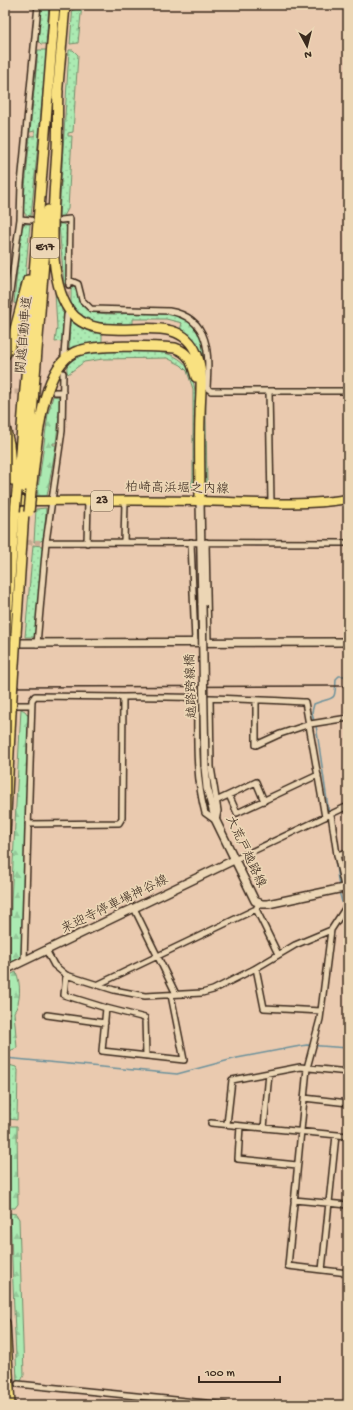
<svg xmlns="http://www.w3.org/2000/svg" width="353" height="1410" font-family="'Gochi Hand','Klee One',sans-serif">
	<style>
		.grass { fill: url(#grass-dots); stroke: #738a68 }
		.forest { fill: url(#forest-firs); stroke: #738a68 }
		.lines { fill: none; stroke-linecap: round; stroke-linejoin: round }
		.stream { stroke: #6c919b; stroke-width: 1.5 }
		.street-tunnel { stroke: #c7aa92; stroke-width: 5; stroke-dasharray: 5 2.5; stroke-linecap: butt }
		.street-casing { stroke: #3b2a1e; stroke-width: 8 }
		.secondary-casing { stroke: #3b2a1e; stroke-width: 10 }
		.primary-casing { stroke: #3b2a1e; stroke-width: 11 }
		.highway-casing { stroke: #3b2a1e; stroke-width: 12 }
		.street { stroke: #ecd6b5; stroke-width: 5 }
		.secondary { stroke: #ecd6b5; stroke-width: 7 }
		.primary { stroke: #f9e181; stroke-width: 8 }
		.highway { stroke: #f9e181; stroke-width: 9 }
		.rail { stroke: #3b2a1e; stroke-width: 1.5 }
		.secondary-bridge-casing { stroke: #3b2a1e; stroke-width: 10; stroke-linecap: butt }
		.highway-bridge-casing { stroke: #3b2a1e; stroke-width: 12; stroke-linecap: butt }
		.secondary-bridge { stroke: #ecd6b5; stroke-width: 7 }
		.highway-bridge { stroke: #f9e181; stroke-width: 9 }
		.labels { text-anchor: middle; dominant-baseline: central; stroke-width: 3.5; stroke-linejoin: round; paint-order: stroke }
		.shield { fill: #ecd6b5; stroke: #705e4b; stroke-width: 1 }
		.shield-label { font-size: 12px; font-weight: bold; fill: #3b2a1e }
		.street-label { font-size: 13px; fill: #3b2a1e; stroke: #ecd6b5 }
	</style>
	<defs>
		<pattern id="grass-dots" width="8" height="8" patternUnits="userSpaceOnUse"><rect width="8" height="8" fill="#abeab2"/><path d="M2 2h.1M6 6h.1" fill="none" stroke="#94c999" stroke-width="1.8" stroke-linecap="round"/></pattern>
		<pattern id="forest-firs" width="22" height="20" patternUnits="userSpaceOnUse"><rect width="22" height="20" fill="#abeab2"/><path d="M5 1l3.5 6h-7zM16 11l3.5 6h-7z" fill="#94c999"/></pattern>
	</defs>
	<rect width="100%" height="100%" fill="#eacaaf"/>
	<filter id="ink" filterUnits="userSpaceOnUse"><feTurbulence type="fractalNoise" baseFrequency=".025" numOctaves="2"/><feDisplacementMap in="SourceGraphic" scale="8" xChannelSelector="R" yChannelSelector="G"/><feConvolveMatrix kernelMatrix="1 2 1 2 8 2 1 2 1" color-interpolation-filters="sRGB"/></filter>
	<g filter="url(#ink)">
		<path class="grass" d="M41,5H49L46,44H41L38,41Z
			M73,5H82L78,43L70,44Z
			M38,50H47L31,216C25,216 24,213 23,208L30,136H35V131L30,132Z
			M69,50H73L78,55L73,132L68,133V136H72L68,209L64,216H59Z
			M24,224H30L25,279L18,305L14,303L21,230Z
			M59,224H63L67,227L66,284H64Z
			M73,286L78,288L80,304C106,332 189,286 203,342C204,348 207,354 205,360L207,483L208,487L206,488L205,483L203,366L180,330L182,323L166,319H133V326C110,327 83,326 71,303V288Z
			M55,292H58L62,304V312L64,313L63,341L55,342L57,327Z
			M70,316C79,327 88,330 102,331V345L69,352Z
			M97,351C112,351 128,351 144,351C179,352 192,361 196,398L195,477L192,489L190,488L193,478V389L187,371L181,365L167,358L103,359L84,362L68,374C61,358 86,353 97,351Z
			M46,508L45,538L41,541L34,542L36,509Z
			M33,545L42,546L44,548L36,637H25Z
			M9,1065L16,1067L18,1070L17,1120L9,1119Z"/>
		<path class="forest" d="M53,396L59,397L61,399L56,443H53V445H56L47,496H37L48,414Z
			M21,709L25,711L30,718L21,958L10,963L11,901Z
			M16,972C21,983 21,1003 14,1012L17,1048L9,1051L10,975Z
			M9,1126H17L18,1204L15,1208H10Z
			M10,1213L16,1214L19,1219L24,1375L21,1381H17Z"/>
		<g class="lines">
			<path class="stream" d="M314,722L312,712L314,704C334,695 335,705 336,679L339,676H348
				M316,725L329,814
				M334,852L339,887
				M339,891L342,902L346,905
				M5,1058L177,1074L237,1058L295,1047L307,1045L348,1048"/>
			<path class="street-tunnel" d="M68,304L69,285
				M7,392H48
				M5,543L46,542"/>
			<g class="street-casing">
				<path id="street" d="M20,219L31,220
					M61,220L70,219L69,285
					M69,280L78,284L82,300L91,309L169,311C211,318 209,354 207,388L211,391H348
					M5,329L20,219L21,184L38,5
					M64,355L67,315
					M269,391L271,503
					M5,392H7
					M55,392H63
					M46,542L348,543
					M124,542L125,501
					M191,542L195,642
					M206,542L208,642
					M87,543L88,501
					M37,644L46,542L62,431L63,373
					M197,697C197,736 195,776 205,813L216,821L218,811L211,767L210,699
					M256,700V745L280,734L310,724L348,718
					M5,705H31
					M229,795L237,813L318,775
					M216,801L256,782L264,801
					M28,824L119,823L122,818L123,697C184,696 244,699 305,702L325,817
					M337,855L348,852
					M234,860L348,806
					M257,907L256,909L278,954
					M134,908L176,994
					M331,930L320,1019L307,1068L288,1266L348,1273
					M46,950L54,965L66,975L114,990L145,996L202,993L213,990L256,968L295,945L331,930L348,904L337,855L331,814
					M24,961L32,700L35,696L123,697
					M256,968L264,1008L321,1011
					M66,975L64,995L106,1008L102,1051L184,1060L171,995
					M97,985L256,909
					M106,1008L145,1018L146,1056
					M47,1015L105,1023
					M304,1098L348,1103
					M211,1123L348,1136
					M227,1124L232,1080L300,1067L348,1072
					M240,1126L238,1159L297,1165
					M264,1128L269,1073
					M294,1200L348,1205
					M322,1270L336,1135
					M18,1384L225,1405"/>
			</g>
			<g class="secondary-casing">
				<path id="secondary" d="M200,501L202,605
					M10,643L348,642
					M205,767L207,788L216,821L255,901L262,904H268L348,887
					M5,970L234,860"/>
			</g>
			<g class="primary-casing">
				<path id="primary" d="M5,501C70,501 135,500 199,501C249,502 299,507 348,499"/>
			</g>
			<g class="highway-casing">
				<path id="highway" d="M58,91C57,110 58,130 57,149C55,191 44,274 69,310C100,354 177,301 197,355C204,374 200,397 200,416C199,444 200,472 200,501
					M57,97L65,5
					M5,355L11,344L28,280
					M5,427L9,444L12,480
					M31,490C37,453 38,370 75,352C93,344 154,346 175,348C190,353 192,363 196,377
					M17,491L55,5
					M26,491L48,210
					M6,634L15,511
					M16,634L24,511
					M5,834L11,712
					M5,1323L10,1405"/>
			</g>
			<use href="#street" class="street"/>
			<use href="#secondary" class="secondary"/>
			<use href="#primary" class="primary"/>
			<use href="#highway" class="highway"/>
			<path class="rail" d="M5,687L348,686"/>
			<g class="secondary-bridge-casing">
				<path id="secondary-bridge" d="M202,605L205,767"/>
			</g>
			<g class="highway-bridge-casing">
				<path id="highway-bridge" d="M15,511L17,491
					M29,512L31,491
					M5,655L6,634
					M11,712L16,634"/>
			</g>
			<use href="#secondary-bridge" class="secondary-bridge"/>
			<use href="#highway-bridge" class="highway-bridge"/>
		</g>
	</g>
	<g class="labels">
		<g class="shield">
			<rect x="31" y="238" width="28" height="20" rx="3"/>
			<rect x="91" y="491" width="22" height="20" rx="3"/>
		</g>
		<g class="shield-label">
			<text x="45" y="248">E17</text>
			<text x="102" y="501">23</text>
		</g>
		<g class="street-label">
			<text transform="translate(25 335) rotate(-85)">関越自動車道</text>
			<text transform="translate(177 489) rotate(1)">柏崎高浜堀之内線</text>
			<text transform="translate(192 686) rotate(-92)">越路跨線橋</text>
			<text transform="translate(245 852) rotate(65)">大荒戸越路線</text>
			<text transform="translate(115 905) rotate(-26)">来迎寺停車場神谷線</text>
		</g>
	</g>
	<rect width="353" height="1410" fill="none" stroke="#ecd6b5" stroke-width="20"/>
	<rect x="10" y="10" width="333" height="1390" fill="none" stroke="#3b2a1e" stroke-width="1.5" filter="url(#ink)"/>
	<g transform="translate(307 46) rotate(173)" stroke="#ecd6b5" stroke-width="3" paint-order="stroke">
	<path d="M0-3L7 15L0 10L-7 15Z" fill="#3b2a1e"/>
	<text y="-6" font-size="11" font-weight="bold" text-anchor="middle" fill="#3b2a1e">N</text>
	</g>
	<path d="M199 1376v6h81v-6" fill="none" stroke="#3b2a1e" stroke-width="2"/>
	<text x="205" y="1376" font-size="12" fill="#3b2a1e" stroke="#ecd6b5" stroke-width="3" paint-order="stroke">100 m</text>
</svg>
